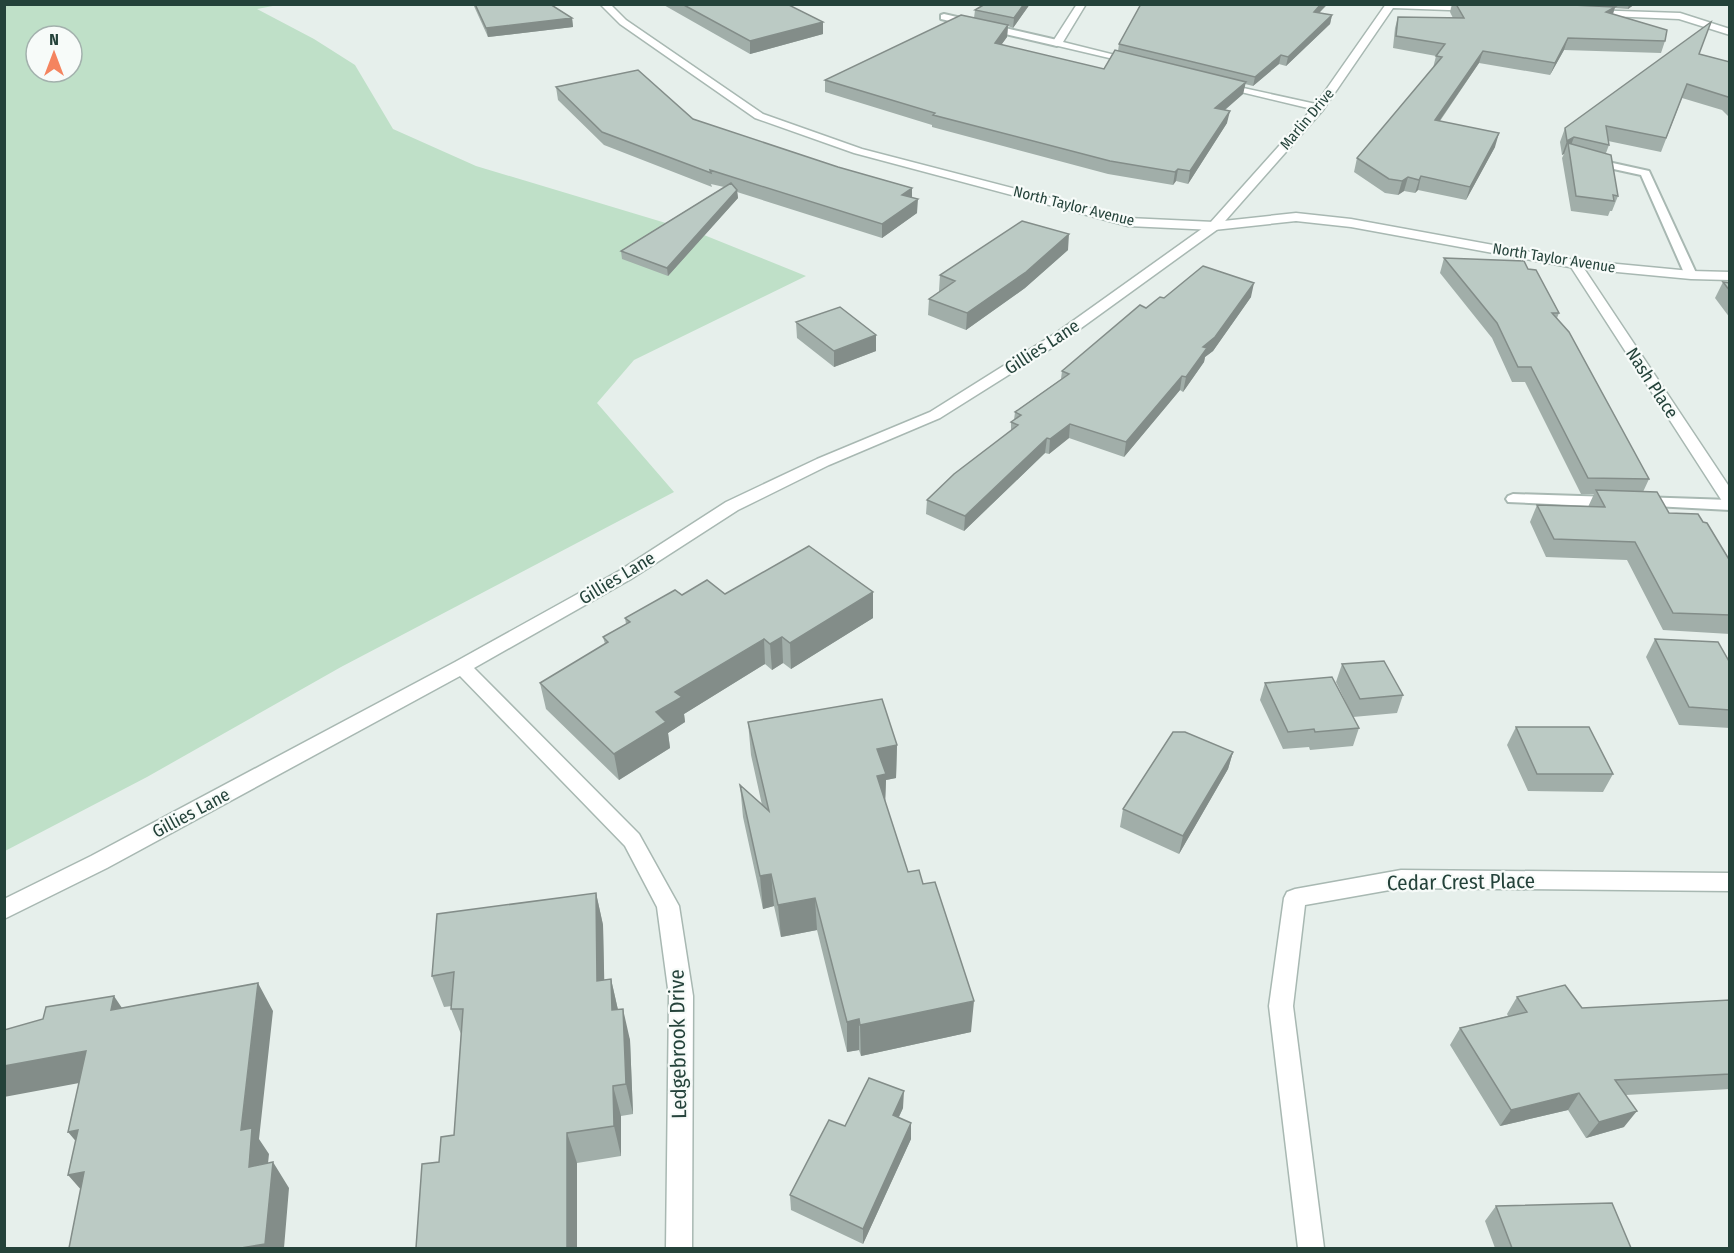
<svg xmlns="http://www.w3.org/2000/svg" width="1734" height="1253" font-family="'Fira Sans Condensed',sans-serif">
	<style>
		.green { fill: #bfe0c8; fill-rule: evenodd }
		.lines { fill: none; stroke-linecap: round; stroke-linejoin: round }
		.service-casing { stroke: #a8b8b2; stroke-width: 4 }
		.minor-casing { stroke: #a8b8b2; stroke-width: 3 }
		.tertiary-casing { stroke: #a8b8b2; stroke-width: 3 }
		.service { fill: #fff; fill-rule: evenodd }
		.minor { fill: #fff; fill-rule: evenodd }
		.tertiary { fill: #fff; fill-rule: evenodd }
		.wall { fill: #a1aea9 }
		.shaded-wall { fill: #838d89 }
		.building { fill: #bbcac4; stroke: #838d89; stroke-width: 1.5 }
		.labels { text-anchor: middle; dominant-baseline: central; stroke-width: 4.5; stroke-linejoin: round; paint-order: stroke }
		.far-street-label { font-size: 15px; fill: #24423a; stroke: #f7fbf9 }
		.street-label { font-size: 18px; fill: #24423a; stroke: #f7fbf9 }
		.near-street-label { font-size: 21px; fill: #24423a; stroke: #f7fbf9 }
	</style>
	<rect width="100%" height="100%" fill="#e6efeb"/>
	<path class="green" d="M5,5H278L257,9L314,39L355,65L393,129L476,166L699,233L806,276L634,360L597,403L674,492L341,667L147,777L5,851ZM36,36H72V72H36Z"/>
	<g class="lines">
		<g class="service-casing">
			<path id="service" d="M944,14L1057,40L1061,43L1057,46L941,19V15Z
				M1590,158L1649,171L1697,275L1695,278H1687L1685,275L1641,175L1586,163L1585,161Z
				M1513,494L1612,497L1619,502L1612,507L1508,502L1506,499L1508,496Z
				M1640,497L1730,500V510L1635,505L1633,502L1635,499Z"/>
		</g>
		<g class="minor-casing">
			<path id="minor" d="M1077,4H1086L1063,42L1139,61V65L1054,45L1052,43Z
				M1386,4L1476,5L1481,8L1476,11L1393,8L1323,110L1218,229L1066,339L940,418L829,465L738,510L631,579L474,668L639,834L679,906L693,996L692,1248H666L669,996L657,907L625,846L460,676L107,868L4,919V899L91,856L455,662L619,571L726,502L817,459L930,412L1056,333L1210,223L1312,109L1216,86V82L1316,104Z
				M1588,10L1680,13L1730,29V35L1679,19L1585,15L1583,13Z
				M1575,260L1581,264L1730,488V506L1722,501L1569,264Z
				M1401,870L1730,873V891L1401,888L1305,905L1293,1006L1324,1248H1298L1269,1006L1284,898L1287,892L1295,889Z"/>
		</g>
		<g class="tertiary-casing">
			<path id="tertiary" d="M600,4H610L626,20L763,114L862,149L1128,218L1214,222L1296,213L1351,219L1575,260L1691,271L1730,272V280L1691,279L1575,268L1351,227L1296,221L1214,230L1128,226L854,153L755,118L620,24Z"/>
		</g>
		<use href="#service" class="service"/>
		<use href="#minor" class="minor"/>
		<use href="#tertiary" class="tertiary"/>
	</g>
	<path class="wall" d="M473,4H550L572,18L573,27L488,37Z
		M662,4H787L823,22V34L750,54Z
		M1030,4L1013,28L1008,26L1007,37L1001,45L1104,69L1118,51L1119,44L1141,4H1337V6H1326L1319,13L1332,15L1330,24L1286,66L1279,64L1253,86L1245,84L1243,94L1225,110L1227,123L1188,184L1176,181L1173,185L1108,174L932,127V125L825,92V80L974,18L975,10Z
		M1452,4H1635L1628,9L1615,8L1613,14L1665,41L1661,53L1564,50L1550,75L1479,63L1440,121L1495,147L1466,200L1418,190L1415,193L1404,191L1398,195L1385,193L1354,172L1357,158L1433,68L1436,56L1393,48L1395,28L1398,17L1453,18L1450,12Z
		M1699,54L1730,62V118L1722,110L1682,98L1661,152L1608,141L1609,145L1606,153L1618,196L1612,211H1610L1608,216L1571,211L1562,158L1564,154L1562,155L1560,142L1565,128Z
		M556,87L693,119L838,167L912,188V197L917,213L882,238L737,192L738,198L668,276L622,259L621,251L724,187L711,184L712,187L604,145L558,100Z
		M1068,250L1025,288L966,330L928,315L929,299L940,291H939L940,275Z
		M1444,258L1528,269L1559,313L1557,318L1649,479L1643,492L1730,561V634L1663,630L1627,560L1546,557L1530,522L1537,505L1588,507L1594,494H1581L1525,382H1512L1492,338L1440,273Z
		M1723,282L1730,283V318L1715,298Z
		M1251,297L1213,351L1205,357L1204,362L1183,392L1180,390L1124,457L1069,438L1049,454L1045,453L964,531L926,514L927,500L1011,431V422L1014,420L1015,412L1061,379L1062,371L1146,308L1164,298Z
		M796,322L876,335V351L834,367L797,338Z
		M873,592V618L791,669L783,663L772,670L765,664L684,714L685,722L668,733L670,748L619,780L546,709L540,683L605,644L603,637L626,624L625,618L682,595Z
		M1655,639L1730,663V728L1679,725L1646,657Z
		M1342,664L1403,695L1397,713L1353,717L1359,728L1353,746L1310,750L1309,747L1283,749L1260,700L1265,683L1350,711L1336,682Z
		M748,722L897,745L896,778L886,780L885,802L908,872L971,1032L861,1056L859,1050L847,1052L817,930L781,937L774,906L763,909L743,817L740,785L762,805L751,755Z
		M1516,727L1613,774L1603,792L1528,791L1507,745Z
		M1233,752L1228,769L1179,854L1120,827L1123,809Z
		M596,893L603,925L604,980L611,979L618,1010L630,1040L633,1114L621,1116V1156L577,1163V1248H416L439,1162L454,1135L461,1034L451,1009L452,1006L444,1007L432,976Z
		M1517,997L1582,1008L1730,1000V1089L1626,1095L1624,1127L1586,1138L1568,1110L1500,1126L1450,1045L1460,1028L1508,1016L1507,1014Z
		M903,1108L899,1117L911,1139L863,1244L791,1210L790,1195L845,1126Z
		M1496,1206L1631,1248H1495L1485,1221Z"/>
	<path class="shaded-wall" d="M1024,4H1030L1013,28L1014,18Z
		M1321,4H1327L1312,21L1314,12Z
		M1629,4H1635L1628,9Z
		M1615,7L1611,19L1606,12Z
		M1332,15L1330,24L1286,66L1288,57Z
		M572,18L573,27L488,37L486,28Z
		M823,22V34L750,54V41Z
		M1008,25L1007,37L994,55L995,43Z
		M1568,38L1564,50L1550,75L1555,63Z
		M1483,51L1479,63L1431,133L1435,120Z
		M1281,55L1279,64L1253,86L1255,77Z
		M1246,82L1243,94L1213,120L1215,108Z
		M1230,111L1227,123L1188,184L1190,171Z
		M1499,133L1495,147L1466,200L1470,187Z
		M1574,137L1569,151L1568,143L1564,154L1562,155L1567,141Z
		M1178,169L1176,181L1173,185L1175,172Z
		M1421,176L1418,190L1415,193L1419,180Z
		M1408,177L1404,191L1398,195L1402,181Z
		M912,188V202L902,195Z
		M737,190L738,198L668,276L667,268Z
		M918,199L917,213L882,238V224Z
		M1069,234L1068,250L1025,288L966,330L967,313Z
		M1254,283L1251,297L1213,351L1205,357L1204,362L1183,392L1186,377L1203,347Z
		M876,335V351L834,367V351Z
		M1182,376L1180,390L1124,457L1126,442Z
		M1070,424L1069,438L1049,454L1050,439Z
		M1047,438L1045,453L964,531L965,516Z
		M873,592V618L791,669L790,643Z
		M782,637L783,663L772,670L770,644Z
		M764,639L765,664L684,714L685,722L668,733L670,748L619,780L614,754L675,692Z
		M897,745L896,778L886,780L885,806L877,808V749Z
		M1233,752L1228,769L1179,854L1183,836Z
		M771,874L774,906L763,909L760,876Z
		M596,893L603,925L605,1012L597,981Z
		M815,898L817,930L781,937L778,905Z
		M611,979L618,1010H612Z
		M258,983L273,1011L259,1139L269,1154L265,1192L249,1167L241,1130Z
		M114,996L132,1023L111,1010Z
		M974,1001L971,1032L861,1056L860,1025Z
		M623,1009L630,1040L633,1114L626,1084Z
		M859,1019V1050L847,1052V1022Z
		M86,1051L106,1078L4,1097V1066Z
		M613,1086L621,1116V1156L614,1126Z
		M904,1091L903,1108L892,1131L893,1115Z
		M1579,1093L1568,1110L1500,1126L1511,1110Z
		M1637,1111L1624,1127L1586,1138L1599,1122Z
		M911,1123V1139L863,1244V1229Z
		M78,1130L90,1158L68,1132Z
		M567,1133L577,1163V1248H567Z
		M273,1162L289,1188L284,1248H241Z
		M84,1172L90,1200L68,1175Z"/>
	<path class="building" d="M475,4H550L572,18L486,28Z
		M682,4H787L823,22L750,41Z
		M985,4H1024L1014,18L975,10Z
		M1141,4H1321L1314,12L1332,15L1288,57L1281,55L1255,77L1119,44Z
		M1456,4H1551L1615,7L1606,12L1667,30L1665,41L1568,38L1555,63L1483,51L1435,120L1499,133L1470,187L1421,176L1419,180L1408,177L1402,181L1389,179L1357,158L1442,57L1436,56L1445,44L1396,36L1398,17L1464,18Z
		M961,15L1008,25L995,43L1104,69L1115,50L1246,82L1215,108L1230,111L1190,171L1178,169L1175,172L1110,161L933,115L935,113L825,80Z
		M1711,22L1699,54L1730,62V99L1728,97L1687,84L1666,138L1606,126L1609,145L1574,137L1567,141L1565,128Z
		M638,70L693,119L838,167L912,188L902,195L918,199L882,224L710,170L711,173L602,132L556,87Z
		M1568,143L1611,155L1618,196L1613,195L1614,201L1576,196Z
		M731,183L737,190L667,268L621,251Z
		M1022,221L1069,234L1026,272L967,313L929,299L955,281L940,275Z
		M1444,258L1524,261L1528,269L1536,270L1559,313H1552L1569,332L1649,479L1588,478L1531,367H1518L1497,323Z
		M1203,266L1254,283L1215,337L1203,347L1207,348L1186,377L1182,376L1126,442L1070,424L1050,439L1047,438L965,516L927,500L954,474L1018,425L1011,422L1021,415L1015,412L1069,374L1062,371L1140,305L1146,308L1160,297L1164,298Z
		M1723,282L1730,283V291Z
		M840,307L876,335L834,351L796,322Z
		M1596,490L1657,492L1669,513L1698,514L1703,522L1707,523L1730,561V615L1673,613L1635,542L1554,539L1537,505L1605,507Z
		M809,546L873,592L790,643L782,637L770,644L764,639L675,692L682,697L656,712L666,722L614,754L540,683L608,642L603,637L630,622L625,618L675,590L682,595L707,580L725,594Z
		M1655,639L1718,642L1730,663V710L1689,707Z
		M1384,661L1403,695L1360,699L1342,664Z
		M1332,677L1359,728L1315,732L1314,729L1288,732L1265,683Z
		M882,699L897,745L877,749L886,774L877,776L908,872L919,870L923,884L935,882L974,1001L860,1025L859,1019L847,1022L815,898L778,905L771,874L760,876L740,785L769,811L748,722Z
		M1516,727H1589L1613,774H1537Z
		M1173,732H1185L1233,752L1183,836L1123,809Z
		M596,893L597,981L611,979L612,1010L623,1009L626,1084L613,1086L614,1126L567,1133V1248H416L422,1164L439,1162L441,1137L454,1135L463,1009H451L454,972L432,976L437,914Z
		M258,983L241,1130L252,1128L249,1167L273,1162L265,1244L241,1248H69L84,1172L68,1175L78,1130L68,1132L86,1051L4,1066V1030L43,1019L46,1007L114,996L111,1010Z
		M1565,985L1582,1008L1730,1000V1074L1615,1080L1637,1111L1599,1122L1579,1093L1511,1110L1460,1028L1527,1012L1517,997Z
		M869,1078L904,1091L893,1115L911,1123L863,1229L790,1195L829,1120L845,1126Z
		M1612,1203L1631,1248H1512L1496,1206Z"/>
	<g class="labels">
		<g class="far-street-label">
			<text transform="translate(1307 119) rotate(-50)">Marlin Drive</text>
			<text transform="translate(1074 206) rotate(14)">North Taylor Avenue</text>
			<text transform="translate(1554 258) rotate(9)">North Taylor Avenue</text>
		</g>
		<g class="street-label">
			<text transform="translate(1042 347) rotate(-33)">Gillies Lane</text>
			<text transform="translate(1652 383) rotate(57)">Nash Place</text>
			<text transform="translate(617 578) rotate(-31)">Gillies Lane</text>
			<text transform="translate(191 813) rotate(-28)">Gillies Lane</text>
		</g>
		<g class="near-street-label">
			<text transform="translate(1461 882) rotate(-1)">Cedar Crest Place</text>
			<text transform="translate(678 1044) rotate(-91)">Ledgebrook Drive</text>
		</g>
	</g>
	<rect width="1734" height="1253" fill="none" stroke="#24423a" stroke-width="12"/>
	<g transform="translate(54 54)"><circle r="28" fill="#f7fbf9" stroke="#a3b1ad" stroke-width="1.5"/>
	<path d="M0-4.5L10 22L0 15L-10 22Z" fill="#f4845f"/>
	<text y="-9" font-size="16" font-weight="bold" text-anchor="middle" fill="#24423a">N</text>
	</g>
</svg>
